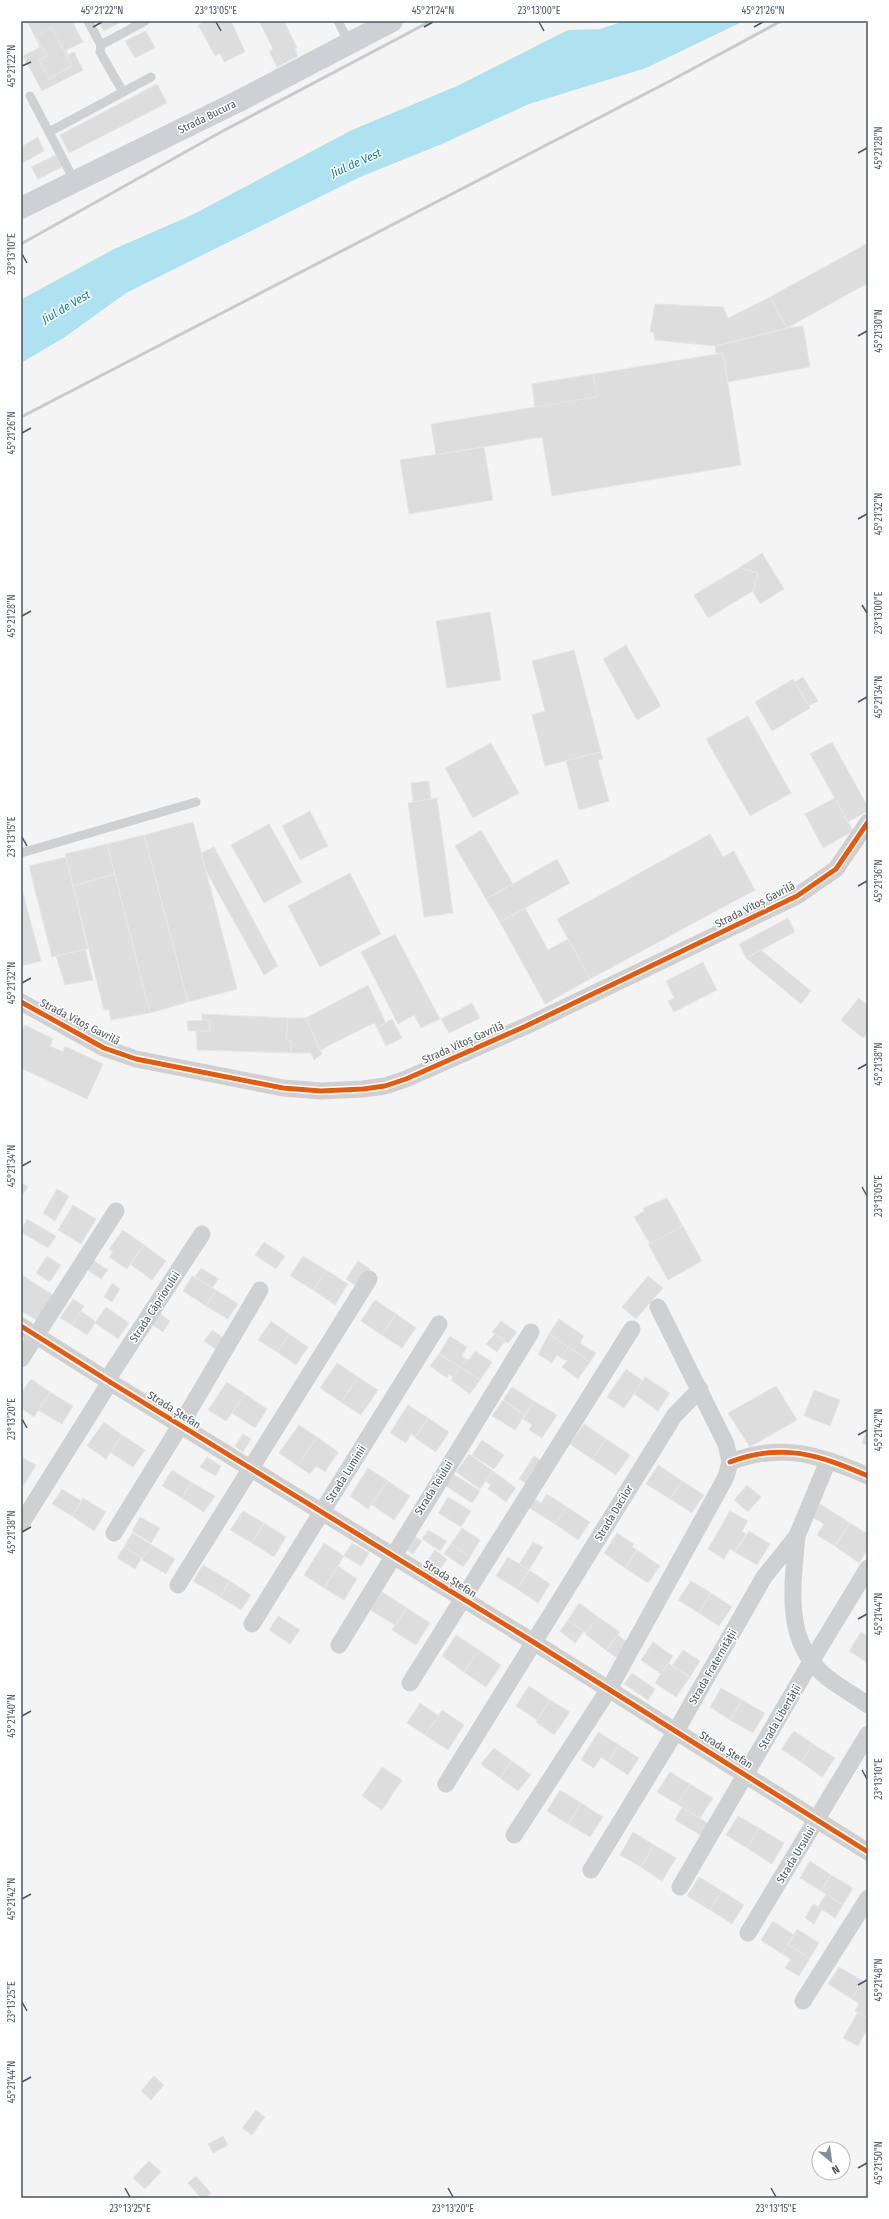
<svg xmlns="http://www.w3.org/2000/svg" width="889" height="2219" font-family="'Fira Sans Condensed',sans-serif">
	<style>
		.water { fill: #aee2f0 }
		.building { fill: #ddddde; stroke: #e5e6e7 }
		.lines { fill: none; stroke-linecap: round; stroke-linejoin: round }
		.service { stroke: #ced0d2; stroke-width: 9 }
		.minor { stroke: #ced0d2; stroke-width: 17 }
		.secondary { stroke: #ced0d4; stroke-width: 22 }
		.rail { stroke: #c9cacc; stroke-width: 3 }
		.cycleway-casing { stroke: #fff; stroke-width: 8 }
		.cycleway { stroke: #e8590c; stroke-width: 5 }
		.ticks { fill: none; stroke: #4a5661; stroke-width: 1.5 }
		.labels { text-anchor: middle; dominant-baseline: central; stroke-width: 3; stroke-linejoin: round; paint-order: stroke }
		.street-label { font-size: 11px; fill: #4a5661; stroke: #fff }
		.water-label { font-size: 12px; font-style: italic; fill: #0c7c9b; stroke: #fff }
		.neatline { fill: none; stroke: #4a5661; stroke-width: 1.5 }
		.ticks-label { font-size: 10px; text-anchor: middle; fill: #4a5661 }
	</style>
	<rect width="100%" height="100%" fill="#f4f4f4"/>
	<path class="water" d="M625,21H744L646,68L529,104L442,144L360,177L126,293L65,337L21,363L22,299L114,249L192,215L352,130L457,86L568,30L600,29Z"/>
	<path class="building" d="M27,21H72L83,42L66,50L68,55L74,52L83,70L42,91L23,56L40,47Z
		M98,21H123L104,31Z
		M207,21H231L245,52L224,62L220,53L215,56L198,25Z
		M259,21H284L297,48L295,49L298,56L277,67L269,51L273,49Z
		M52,27L72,66L49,79L39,60L47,56L36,36Z
		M146,31L155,48L135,58L125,41Z
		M157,84L167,103L69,153L60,135Z
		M38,137L44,151L21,164V147Z
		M56,155L62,167L38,179L31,167Z
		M868,243V283L787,328L770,297Z
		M770,297L787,328L715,346L655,340L653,332H650L655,304L723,307L728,318Z
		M803,326L810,367L728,382L723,353L716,354L715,346L787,328Z
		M723,353L741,465L552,496L542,437L436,455L431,424L535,407L532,384Z
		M593,374L597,397L535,407L532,384Z
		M484,447L493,500L409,514L400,460Z
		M762,553L784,589L760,604L753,591L758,573L739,568Z
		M739,568L758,573L753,591L708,618L694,595Z
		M490,612L501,680L447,688L436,621Z
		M626,645L661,706L637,720L603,659Z
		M574,650L601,752L545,766L532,715L545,711L532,661Z
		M803,677L818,701L809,706L795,682Z
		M793,679L810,708L772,731L755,702Z
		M748,716L791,793L750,816L706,739Z
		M832,742L868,807V811L848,822L810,754Z
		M491,743L519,793L473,818L445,768Z
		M601,752L603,759L598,760L609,801L579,810L566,761Z
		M429,781L431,799L413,802L411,783Z
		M437,798L453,913L424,917L408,803Z
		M835,798L853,831L823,848L805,814Z
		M310,811L328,846L300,860L282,826Z
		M193,822L237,989L188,1002L144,835Z
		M269,824L302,882L264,903L231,845Z
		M481,830L513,884L486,899L455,846Z
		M710,834L723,857L734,851L755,890L590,979L557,919Z
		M144,835L188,1002L150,1013L107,844Z
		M107,844L115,874L73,886L65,854Z
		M214,847L278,966L264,975L206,871L201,853Z
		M66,857L88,949L52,957L29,866Z
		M557,859L570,883L500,922L486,899Z
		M350,873L381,934L320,967L288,906Z
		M115,874L150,1013L111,1020L109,1010H104L73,886Z
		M21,885L41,961L21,966Z
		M525,908L548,950L568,939L590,979L545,1004L500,922Z
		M788,918L795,932L746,958L739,944Z
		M395,934L440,1019L421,1028L414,1015L398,1024L361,952Z
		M85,949L93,980L65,985L56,956Z
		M761,950L811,991L801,1004L746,958Z
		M703,962L717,990L674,1012L668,1001L674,998L666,981Z
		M368,985L386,1023L377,1028L374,1023L320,1050L306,1018Z
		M859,998L868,1006V1032L863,1038L841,1020Z
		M472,1003L480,1018L449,1033L441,1019Z
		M202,1014L288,1018L286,1040L291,1041V1053L197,1050L196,1031H210V1020H202Z
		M288,1018H306L322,1054L314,1060L311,1053H291V1041L286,1040Z
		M392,1019L402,1038L386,1046L377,1028Z
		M210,1020V1031H188L187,1021Z
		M25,1025L53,1039L50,1046L63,1052L65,1046L103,1064L87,1099L21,1068V1033Z
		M21,1182L28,1187L21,1197Z
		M57,1189L69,1196L55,1221L43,1213Z
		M667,1198L683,1226L650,1244L634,1217L644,1211L643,1208Z
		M73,1205L96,1219L81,1244L58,1230Z
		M27,1219L56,1236L48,1248L21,1232Z
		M683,1226L702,1261L668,1280L648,1244Z
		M123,1230L144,1245L127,1269L109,1257L113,1252L109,1249Z
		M264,1242L285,1256L276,1269L255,1255Z
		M144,1245L166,1261L152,1280L130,1264Z
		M47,1256L61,1265L50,1282L36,1273Z
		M303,1256L326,1270L313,1290L290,1276Z
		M93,1260L108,1270L101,1279L86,1269Z
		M358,1261L370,1269L358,1287L346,1279Z
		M201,1268L219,1279L212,1288L195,1277Z
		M326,1270L348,1284L335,1305L313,1290Z
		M22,1275L53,1295L41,1323L21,1311Z
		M192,1276L216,1290L206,1306L183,1291Z
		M648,1276L663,1288L636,1319L622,1307Z
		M112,1283L120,1289L112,1302L104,1297Z
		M216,1290L238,1304L228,1319L206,1306Z
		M73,1299L84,1306L72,1325L60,1318Z
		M375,1300L396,1314L382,1335L361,1321Z
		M106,1307L129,1323L118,1339L95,1323Z
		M81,1311L96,1322L87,1335L72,1325Z
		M158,1312L170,1321L163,1332L150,1323Z
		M396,1314L416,1328L402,1348L382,1335Z
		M559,1319L584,1336L580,1343L596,1353L590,1362L549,1334Z
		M271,1321L289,1334L277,1352L258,1340Z
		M501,1321L517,1332L508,1343L492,1332Z
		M212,1330L225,1339L217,1350L204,1341Z
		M289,1334L308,1347L296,1365L277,1352Z
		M495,1334L505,1341L497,1352L486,1344Z
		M549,1334L568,1347L561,1358L557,1355L552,1363L538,1354Z
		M450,1336L467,1347L462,1356L466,1359L460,1367L439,1354Z
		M568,1347L590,1362L578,1379L562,1367L567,1361L561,1358Z
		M475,1351L492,1362L480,1380L460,1367L466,1359L469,1360Z
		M439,1354L460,1367L453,1377L449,1374L447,1378L430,1366Z
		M337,1363L358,1377L341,1402L320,1388Z
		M460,1367L480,1380L470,1394L451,1380Z
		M626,1369L643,1381L624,1408L607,1397Z
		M358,1377L378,1390L361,1415L341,1402Z
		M645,1377L670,1393L658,1411L634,1394Z
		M31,1379L50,1392L34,1417L21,1408V1393Z
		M227,1382L245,1394L226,1421L208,1410Z
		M776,1386L797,1420L750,1447L728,1413Z
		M512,1387L534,1401L525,1415L503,1400Z
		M814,1390L840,1400L830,1426L804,1416Z
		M50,1392L73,1406L62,1424L38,1410Z
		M245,1394L267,1409L255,1428L232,1413Z
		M503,1400L525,1415L515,1430L492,1416Z
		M534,1401L557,1415L542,1438L529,1430L532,1425L523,1419Z
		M408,1405L428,1418L415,1437L411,1434L406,1443L390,1433Z
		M428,1418L449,1432L436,1452L415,1438Z
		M104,1422L122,1435L106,1459L87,1446Z
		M584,1424L606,1439L592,1459L570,1444Z
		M299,1425L317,1437L298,1466L279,1453Z
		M868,1425V1446L862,1443Z
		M243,1434L251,1439L243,1452L235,1446Z
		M122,1435L145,1450L133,1467L110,1452Z
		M317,1437L338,1452L325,1472L316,1466L310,1474L298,1466Z
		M606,1439L630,1455L616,1475L592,1459Z
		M482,1440L504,1455L494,1469L472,1455Z
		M469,1454L493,1471L480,1489L456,1472Z
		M534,1456L544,1462L529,1485L519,1479Z
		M21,1457L36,1465L24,1485L21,1484Z
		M207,1457L221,1466L216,1476L200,1467Z
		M658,1465L682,1481L670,1499L646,1484Z
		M368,1468L388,1481L368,1509L350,1496Z
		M172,1470L191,1482L182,1498L162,1486Z
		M493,1471L516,1488L506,1502L488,1489L491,1485L485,1481Z
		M453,1474L480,1491L472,1503L446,1486Z
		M388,1481L410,1496L394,1520L371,1504Z
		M682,1481L704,1495L692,1513L670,1499Z
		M191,1482L215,1496L204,1512L182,1498Z
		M747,1485L761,1497L748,1512L734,1500Z
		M62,1489L81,1501L72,1516L52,1504Z
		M547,1494L567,1507L555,1524L528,1507L534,1499L541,1503Z
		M448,1497L471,1511L461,1527L438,1513Z
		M83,1498L106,1512L94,1531L72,1516Z
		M820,1504L850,1523L835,1546L817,1535L824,1524L812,1517Z
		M567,1507L590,1522L578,1540L555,1524Z
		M243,1511L264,1523L252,1543L230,1530Z
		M730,1511L748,1521L742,1531L746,1534L735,1552L730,1549L724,1559L708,1549Z
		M140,1517L160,1528L151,1543L132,1531Z
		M264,1523L286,1537L274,1557L252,1543Z
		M850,1523L868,1534V1549L859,1563L835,1546Z
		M462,1528L480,1540L470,1557L451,1544Z
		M428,1530L447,1541L440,1551L422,1539Z
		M749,1531L770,1544L757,1565L735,1552Z
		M132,1533L152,1545L143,1558L124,1547Z
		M617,1533L634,1544L632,1547L637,1550L625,1568L604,1553Z
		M412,1534L422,1541L413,1554L403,1547Z
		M533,1542L543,1547L529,1570L519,1564Z
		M324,1543L344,1556L324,1588L304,1575Z
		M352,1543L369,1553L361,1566L344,1556Z
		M451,1544L470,1557L463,1567L444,1554Z
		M152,1545L175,1559L166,1574L142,1560Z
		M124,1547L142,1557L135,1569L117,1558Z
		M435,1550L447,1559L440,1570L427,1561Z
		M637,1550L660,1566L648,1583L625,1568Z
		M508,1557L529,1570L517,1589L496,1576Z
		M203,1565L230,1581L220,1597L193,1581Z
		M338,1566L357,1579L344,1600L324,1588Z
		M529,1570L550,1584L538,1603L517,1589Z
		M230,1581L251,1595L241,1610L220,1597Z
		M691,1581L711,1593L699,1613L678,1600Z
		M382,1592L407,1608L395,1625L370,1610Z
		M711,1593L732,1607L719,1626L699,1613Z
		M579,1603L598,1617L586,1633L568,1620Z
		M407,1608L430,1623L416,1645L392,1630Z
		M278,1616L300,1630L290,1644L269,1630Z
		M598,1617L620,1632L606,1650L585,1634Z
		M568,1620L584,1631L575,1643L560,1631Z
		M861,1632L868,1637V1663L849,1651Z
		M456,1635L479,1650L464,1672L442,1656Z
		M618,1635L628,1643L617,1658L606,1650Z
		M653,1642L673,1656L661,1674L641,1660Z
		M479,1650L501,1665L486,1687L464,1672Z
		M683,1650L700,1661L690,1677L672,1666Z
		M668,1663L690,1677L676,1697L655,1683Z
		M632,1673L655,1689L648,1700L624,1684Z
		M529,1686L550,1700L537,1720L516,1706Z
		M721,1688L742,1700L730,1720L710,1707Z
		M550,1700L570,1712L554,1735L536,1722Z
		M742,1700L765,1713L753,1733L730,1720Z
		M420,1703L439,1716L425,1735L407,1723Z
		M442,1710L464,1725L448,1750L425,1735Z
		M794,1731L813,1744L801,1762L781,1749Z
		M598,1732L619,1745L608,1762L601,1757L594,1768L581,1760Z
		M813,1744L835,1758L822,1777L801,1762Z
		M619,1745L639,1758L628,1775L608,1762Z
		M494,1748L512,1761L500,1778L481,1764Z
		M512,1761L531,1775L518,1791L500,1778Z
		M382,1767L402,1780L382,1810L362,1796Z
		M670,1772L690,1784L677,1804L657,1792Z
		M690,1784L713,1798L700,1818L677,1804Z
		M560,1790L581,1803L568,1824L547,1811Z
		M581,1803L603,1817L590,1837L568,1824Z
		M682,1807L709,1824L702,1836L675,1820Z
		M738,1816L759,1828L747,1848L726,1835Z
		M759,1828L784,1843L772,1864L747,1848Z
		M633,1832L654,1845L641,1867L620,1855Z
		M654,1845L676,1858L662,1881L641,1867Z
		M810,1861L831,1875L821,1891L800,1878Z
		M831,1875L853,1888L843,1905L821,1891Z
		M699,1877L722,1891L710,1910L687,1896Z
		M722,1891L744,1905L732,1924L710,1910Z
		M826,1894L843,1905L835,1918L818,1907Z
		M813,1904L822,1909L814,1924L805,1918Z
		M773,1921L794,1935L782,1954L761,1940Z
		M797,1929L819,1943L810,1958L788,1945Z
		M788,1945L810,1958L799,1976L785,1968L791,1959L782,1954Z
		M839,1967L863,1981L852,1999L828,1984Z
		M863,1981L868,1984V2018L855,2011L859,2003L852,1999Z
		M858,2012L868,2018V2028L858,2046L843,2038Z
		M154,2076L164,2085L151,2100L141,2091Z
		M256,2110L265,2117L252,2135L242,2128Z
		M223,2136L228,2145L213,2153L208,2144Z
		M149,2161L161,2172L145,2189L133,2178Z
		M196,2176L211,2193L205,2198H201L188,2183Z"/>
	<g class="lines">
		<path class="service" d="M88,21L101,45
			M338,21L349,43
			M123,92L100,52L101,45L145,21
			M30,96L49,132
			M75,182L49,132L151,77
			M21,853L196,802"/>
		<path class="minor" d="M21,1002L104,1048L136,1059L283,1088L321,1091L363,1089L385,1086L406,1079L526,1026L797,896L836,869L868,822
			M21,1326L110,1382L535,1643L868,1852
			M21,1359L116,1211
			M107,1380L202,1234
			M730,1462C783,1442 819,1455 868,1476
			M21,1524L110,1382
			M114,1533L180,1426L260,1290
			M797,1536C793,1583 783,1637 822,1673C835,1685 853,1694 868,1705
			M178,1585L369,1279
			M252,1624L439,1324
			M339,1645L531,1332
			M410,1683L632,1329
			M446,1784L674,1416L700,1389
			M514,1835L609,1689L726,1477L730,1462L726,1444L658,1307
			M591,1870L676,1731L764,1577L797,1536L828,1461
			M680,1887L812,1660L868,1568
			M748,1933L868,1734
			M803,2001L868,1898"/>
		<path class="secondary" d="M21,208L239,101L392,21"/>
		<path class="rail" d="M21,244L221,132L431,21
			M21,417L670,81L781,21"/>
		<g class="cycleway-casing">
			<path id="cycleway" d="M21,1002L104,1048L136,1059L283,1088L321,1091L363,1089L385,1086L406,1079L526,1026L797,896L836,869L868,822
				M21,1326L110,1382L535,1643L868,1852
				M730,1462C783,1442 819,1455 868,1476"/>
		</g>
		<use href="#cycleway" class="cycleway"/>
	</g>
	<path class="ticks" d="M216,22L221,31M539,22L544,31M93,27L102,22M424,27L433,22M754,27L763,22M22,66L31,62M858,153L867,148M22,254L27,263M858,336L867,331M22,433L31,428M858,519L867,514M862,605L867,613M22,616L31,611M858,702L867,697M22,837L27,846M858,886L867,881M22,983L31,978M858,1069L867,1064M22,1166L31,1161M862,1187L867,1196M22,1419L27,1428M858,1435L867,1430M22,1532L31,1527M858,1619L867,1614M22,1716L31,1711M862,1770L867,1779M22,1899L31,1894M858,1985L867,1980M22,2002L27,2011M22,2082L31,2077M858,2168L867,2163M125,2188L130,2197M448,2188L453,2197M771,2188L776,2197"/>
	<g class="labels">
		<g class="street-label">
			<text transform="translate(207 117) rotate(-26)">Strada Bucura</text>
			<text transform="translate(755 905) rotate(-27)">Strada Vitoș Gavrilă</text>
			<text transform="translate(80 1022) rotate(27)">Strada Vitoș Gavrilă</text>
			<text transform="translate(463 1043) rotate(-24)">Strada Vitoș Gavrilă</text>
			<text transform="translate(155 1307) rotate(-57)">Strada Căpriorului</text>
			<text transform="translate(174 1410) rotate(32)">Strada Ștefan</text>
			<text transform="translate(346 1474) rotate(-58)">Strada Luminii</text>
			<text transform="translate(434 1488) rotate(-58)">Strada Teiului</text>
			<text transform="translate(614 1513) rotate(-59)">Strada Dacilor</text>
			<text transform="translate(450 1579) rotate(32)">Strada Ștefan</text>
			<text transform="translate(713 1667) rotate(-60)">Strada Fraternității</text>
			<text transform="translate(780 1717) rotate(-60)">Strada Libertății</text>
			<text transform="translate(726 1750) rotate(32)">Strada Ștefan</text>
			<text transform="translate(796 1855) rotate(-59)">Strada Ursului</text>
		</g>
		<g class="water-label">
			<text transform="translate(356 163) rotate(-24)">Jiul de Vest</text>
			<text transform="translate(66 307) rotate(-30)">Jiul de Vest</text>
		</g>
	</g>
	<rect width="889" height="2219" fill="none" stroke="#ffffff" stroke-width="44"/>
	<g transform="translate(831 2161) rotate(151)"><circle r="19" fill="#ffffff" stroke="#b7bbc0"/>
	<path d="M0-3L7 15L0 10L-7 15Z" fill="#868d94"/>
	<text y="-6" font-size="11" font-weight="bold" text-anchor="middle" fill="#4a5661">N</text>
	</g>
	<rect x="22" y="22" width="845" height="2175" class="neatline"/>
	<g class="ticks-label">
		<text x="102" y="14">45°21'22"N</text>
		<text x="216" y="14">23°13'05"E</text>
		<text x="433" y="14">45°21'24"N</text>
		<text x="539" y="14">23°13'00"E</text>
		<text x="763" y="14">45°21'26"N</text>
		<text transform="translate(11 66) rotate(-90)" y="4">45°21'22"N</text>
		<text transform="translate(878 148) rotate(-90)" y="4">45°21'28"N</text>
		<text transform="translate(11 254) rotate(-90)" y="4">23°13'10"E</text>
		<text transform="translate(878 331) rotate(-90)" y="4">45°21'30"N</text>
		<text transform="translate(11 433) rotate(-90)" y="4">45°21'26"N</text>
		<text transform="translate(878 514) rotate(-90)" y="4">45°21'32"N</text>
		<text transform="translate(878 613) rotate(-90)" y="4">23°13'00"E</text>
		<text transform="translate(11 616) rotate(-90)" y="4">45°21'28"N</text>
		<text transform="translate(878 697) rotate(-90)" y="4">45°21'34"N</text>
		<text transform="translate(11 837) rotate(-90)" y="4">23°13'15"E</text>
		<text transform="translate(878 881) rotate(-90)" y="4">45°21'36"N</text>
		<text transform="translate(11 983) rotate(-90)" y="4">45°21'32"N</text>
		<text transform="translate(878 1064) rotate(-90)" y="4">45°21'38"N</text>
		<text transform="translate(11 1166) rotate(-90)" y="4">45°21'34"N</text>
		<text transform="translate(878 1196) rotate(-90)" y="4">23°13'05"E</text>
		<text transform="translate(11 1419) rotate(-90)" y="4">23°13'20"E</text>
		<text transform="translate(878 1430) rotate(-90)" y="4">45°21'42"N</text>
		<text transform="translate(11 1532) rotate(-90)" y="4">45°21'38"N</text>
		<text transform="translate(878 1614) rotate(-90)" y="4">45°21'44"N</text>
		<text transform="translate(11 1716) rotate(-90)" y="4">45°21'40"N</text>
		<text transform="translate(878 1779) rotate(-90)" y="4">23°13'10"E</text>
		<text transform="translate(11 1899) rotate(-90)" y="4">45°21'42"N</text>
		<text transform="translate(878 1980) rotate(-90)" y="4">45°21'48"N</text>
		<text transform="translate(11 2002) rotate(-90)" y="4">23°13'25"E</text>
		<text transform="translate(11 2082) rotate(-90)" y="4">45°21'44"N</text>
		<text transform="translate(878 2163) rotate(-90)" y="4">45°21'50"N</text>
		<text x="130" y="2212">23°13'25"E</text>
		<text x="453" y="2212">23°13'20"E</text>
		<text x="776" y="2212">23°13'15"E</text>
	</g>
</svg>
